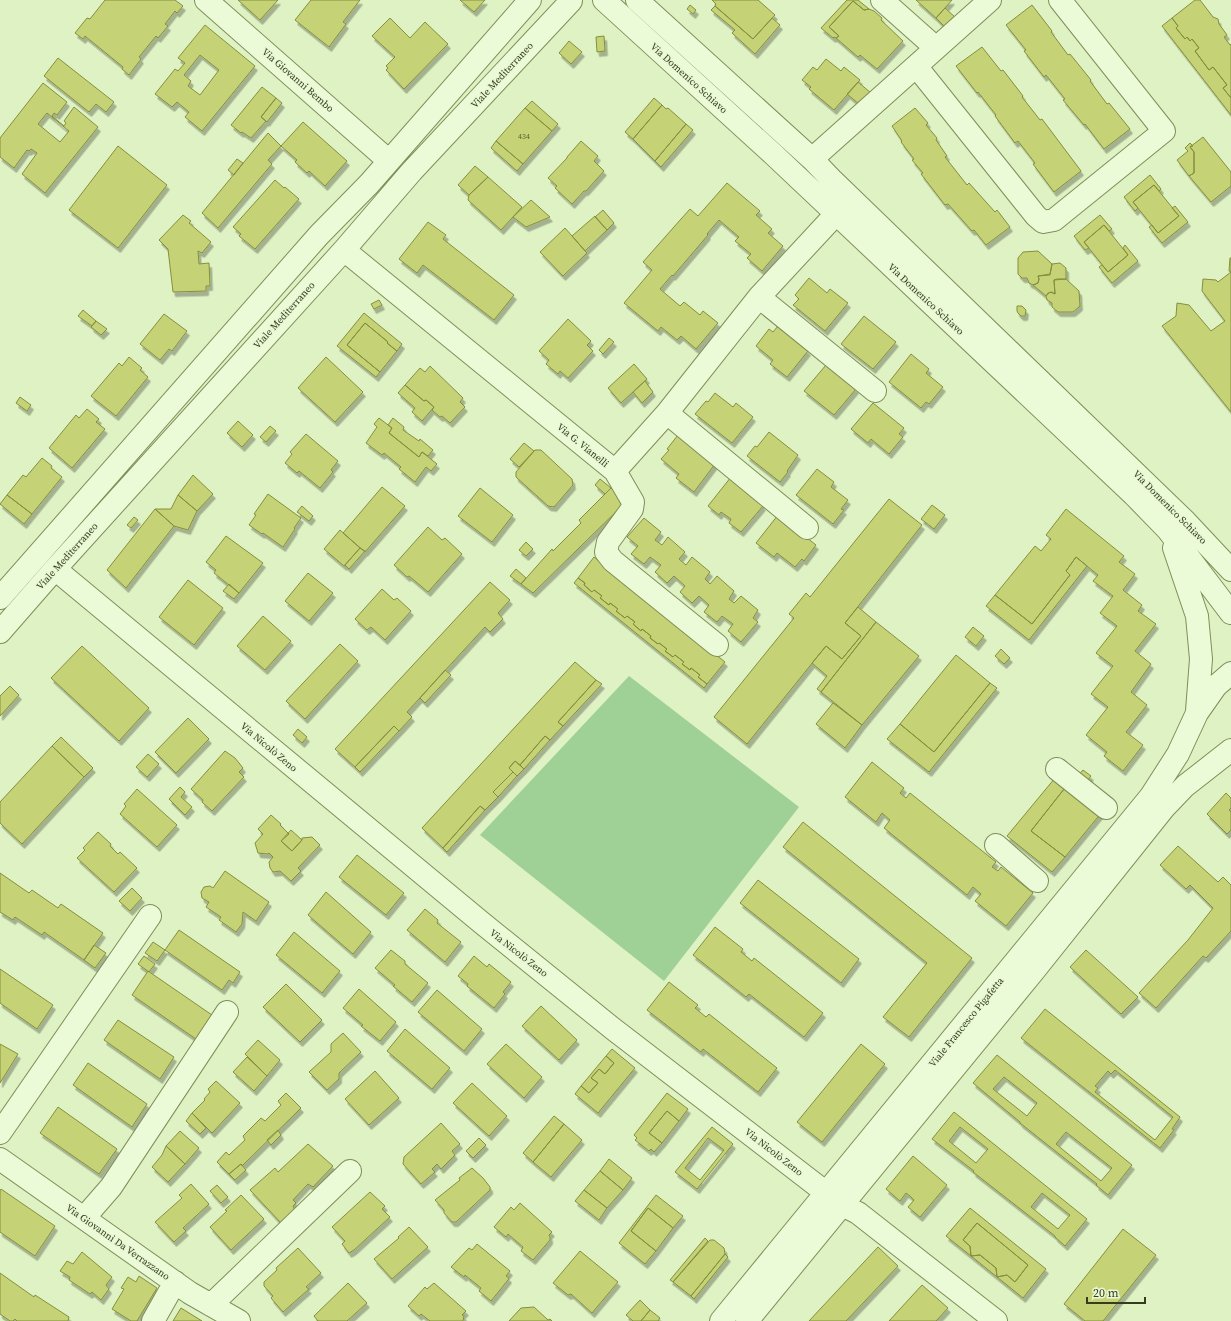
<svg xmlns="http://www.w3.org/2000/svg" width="1231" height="1321" font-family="'Source Serif 4',serif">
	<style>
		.park { fill: #9fd196 }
		.building { fill: #c5d376; stroke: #848f3c; fill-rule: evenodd; filter: url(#shadow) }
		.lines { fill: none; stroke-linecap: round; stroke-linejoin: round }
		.minor-casing { stroke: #808e58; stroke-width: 24 }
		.minor { stroke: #ecfbd7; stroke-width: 22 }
		.labels { text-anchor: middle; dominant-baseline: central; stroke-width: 3; stroke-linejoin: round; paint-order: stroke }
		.number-label { font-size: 8px; fill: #5a6233 }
		.street-label { font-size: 10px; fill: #363c1d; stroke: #e8f8d4 }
	</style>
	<defs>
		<filter id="shadow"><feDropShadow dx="2.5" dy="4.5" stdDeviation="0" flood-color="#0004"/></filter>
	</defs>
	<rect width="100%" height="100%" fill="#def2c3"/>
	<path class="park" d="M629,676L799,807L664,981L480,835Z"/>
	<path class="building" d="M105,0H175L183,6L177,13L175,11L165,24L168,26L158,38L156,36L139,57L141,59L129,75L122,69L123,67L85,36L83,39L75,33L87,18L90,19Z
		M238,0H278L260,20Z
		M311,0H360L343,22L346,24L329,47L295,20Z
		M460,0H485L474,12Z
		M712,0H758L775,15L753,39L715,6L716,4Z
		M847,0H858L869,9L864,10L853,1L829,27L839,36L836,38L834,37L833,38L821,28Z
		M916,0H952L936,18Z
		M1195,0H1200L1213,17L1218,19L1219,24L1227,35L1224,37L1230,45L1231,44V98L1223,88L1227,85L1213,67L1209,70L1195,51L1199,48L1192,39L1190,41L1187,37L1185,39L1176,28L1178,26L1172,18Z
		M853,1L864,10L869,9L874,11L882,18L881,20L903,41L877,69L860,55L858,57L836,38L839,36L829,27Z
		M690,5L696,10L693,14L687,9Z
		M1032,5L1052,31L1051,32L1068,55L1070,54L1091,80L1090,81L1107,104L1109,103L1130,129L1104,149L1085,124L1084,125L1063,100L1065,99L1046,75L1044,77L1024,51L1026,50L1006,25Z
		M715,6L753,39L772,18L780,25L755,54L732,33L735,30L711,10Z
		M945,8L956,18L945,27L936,18Z
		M390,18L410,38L425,22L448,44L404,89L386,70L388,68L386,66L395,57L372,36Z
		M1172,18L1178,26L1176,28L1185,39L1187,37L1190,41L1192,39L1199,48L1195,51L1209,70L1213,67L1227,85L1223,88L1231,98V115L1162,26Z
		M205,25L255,66L202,131L185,117L189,112L177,102L172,107L155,94L175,69L178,71L185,63L178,58ZM200,55L219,70L200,95L188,86L191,81L184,75Z
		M604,36L605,51L597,52L596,37Z
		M569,41L582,52L571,64L559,53Z
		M982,47L1001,71L1003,70L1023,96L1022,97L1040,120L1042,119L1081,171L1054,192L1033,164L1035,163L1018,141L1015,143L995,116L996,115L978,92L977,93L956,66Z
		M58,58L114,102L106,112L96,104L89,112L44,76Z
		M826,59L841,71L844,67L860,80L834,110L809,89L811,87L802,80L813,67L817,70Z
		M858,82L871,93L859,104L847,94Z
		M43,83L67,102L57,115L54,113L52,116L64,126L66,123L64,121L74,107L98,127L45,193L22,174L37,153L31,149L29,151L27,150L14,168L0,157V138ZM47,113L69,131L60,142L38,124Z
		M262,87L276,98L261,117L266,121L251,138L242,132L241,133L231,125Z
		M276,98L282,103L267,122L261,117Z
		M654,98L662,105L633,139L625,132Z
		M532,101L558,124L552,131L525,108Z
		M662,105L666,109L668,108L686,124L655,161L633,139Z
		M525,108L552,131L523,164L496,141Z
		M915,108L928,123L926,125L937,138L936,140L947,156L945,157L967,185L969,183L995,212L997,210L1010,227L986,245L974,230L972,231L948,204L945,205L921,174L923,173L912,160L914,159L901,142L902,141L892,126Z
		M303,122L347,161L325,186L309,171L307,173L295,162L297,160L281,146Z
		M686,124L693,130L661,167L655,161Z
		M268,133L281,146L268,160L272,164L218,228L202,213Z
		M1203,137L1231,172V186L1211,202L1189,176L1194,173V152L1190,147Z
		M496,141L523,164L517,171L491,148Z
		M581,141L598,156L594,161L604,171L586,191H584L572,204L555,188L557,186L548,178L567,158V157Z
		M1190,143L1193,146L1190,147L1194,152V173L1189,176L1177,160L1188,151L1185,148Z
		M118,146L167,185L118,248L69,210Z
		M237,159L243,163L234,175L228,170Z
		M475,166L488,177L469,195L458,185Z
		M1150,175L1161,189L1159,191L1154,185L1133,202L1138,208L1135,211L1124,197Z
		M488,177L522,207L501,230L468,200L469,195Z
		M275,180L284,188L285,187L299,199L255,249L239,236L241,234L233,227Z
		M727,183L760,211L756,215L772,229L768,233L783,246L762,271L747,258L751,254L735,241L739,237L719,220L707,234L708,235L673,276L672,275L660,289L680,306L684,302L700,315L703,311L718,323L696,349L681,336L677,340L661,327L658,331L624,303L652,270L643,262L681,219L690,209L698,216Z
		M1154,185L1179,216L1158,233L1133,202Z
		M531,200L550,217L526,227L513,217Z
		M1175,206L1188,222L1162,243L1149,227L1152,225L1158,233L1179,216L1172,208Z
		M603,210L614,223L607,230L595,217Z
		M183,215L191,221L189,223L211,242L202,253L198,251L199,264L209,263L210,286H206V291L173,292L168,249L159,240Z
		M1100,215L1112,229L1109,231L1104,225L1084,242L1089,248L1085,250L1074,236Z
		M595,216L607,230L585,251L572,236Z
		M428,222L446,235L443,239L514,295L494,320L423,265L417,273L399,259Z
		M1104,225L1128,255L1108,272L1084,242Z
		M565,228L587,253L563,276L540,252Z
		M1125,245L1138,261L1112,283L1099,267L1102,265L1108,272L1128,255L1123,248Z
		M1038,251L1052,264L1050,274L1038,276L1039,279L1038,283L1033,285L1029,283L1027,278H1022L1018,274V258L1023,252Z
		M1230,258H1231V412L1162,326L1176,316L1177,303L1189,305L1211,331L1225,321L1202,291L1203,279L1216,280L1218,282L1231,272L1229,271Z
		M1060,263L1066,268V279L1054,280L1055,294L1050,292L1046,296L1033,285L1038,283L1039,279L1038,276L1050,275L1052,264Z
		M809,278L827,293L830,289L848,303L825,331L793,305L799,299L795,295Z
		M1057,279H1066L1079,291L1080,306L1073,312H1058L1052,307V303L1047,300L1046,296L1048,293L1052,292L1055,294L1054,280Z
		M379,300L382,305L374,309L371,304Z
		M1017,306H1022L1026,310L1025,316H1021L1018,313L1017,311Z
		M83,310L96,321L92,326L78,316Z
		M364,313L402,344L397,351L387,343L388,342L365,323L347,345L380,372L376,377L337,346Z
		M164,314L187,331L172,351L169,349L160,360L140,344Z
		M864,316L896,342L873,369L841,344Z
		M568,319L591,341L587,345L593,351L568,378L560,371L558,374L546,364L549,360L539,351Z
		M96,321L107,329L101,335L91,327Z
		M365,323L388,342L387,343L397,351L380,372L347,345Z
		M778,326L808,351L787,377L770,364L773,360L756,346L769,329L773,332Z
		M609,338L614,342L603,354L599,350Z
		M911,354L929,369L926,373L943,387L929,404L926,402L921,408L889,382Z
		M129,357L142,368L140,370L148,377L116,416L91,396L119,363L122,366Z
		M326,357L363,392L335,422L298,388Z
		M634,364L647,379L621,403L608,388Z
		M826,365L856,389L834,415L804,391Z
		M430,366L463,398L460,402L465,407L450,423L442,416L440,417L432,410L434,407L426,400L424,401L405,385L420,368L425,372Z
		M645,381L653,392L642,403L633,392Z
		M405,385L424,401L426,400L434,407L422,421L412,412L415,408L398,393Z
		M715,393L733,407L736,403L753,417L732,443L695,414L706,401L708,402Z
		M20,397L31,405L27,411L16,403Z
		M873,403L904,428L899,434L903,437L889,454L871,439L868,443L851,429Z
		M87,409L99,419L96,422L105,429L72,468L49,448L76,415L79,418Z
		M379,418L392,428L389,433L419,457L422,452L437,464L431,471L426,467L415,482L399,469L401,467L384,453L382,455L366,443L377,427L374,424Z
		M393,418L404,427L403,430L419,441L420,439L433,450L428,456L422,452L419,457L389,433L392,428L388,425Z
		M238,421L253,435L242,447L227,433Z
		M270,426L276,431L266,442L260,437Z
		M769,432L798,455L787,471L788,472L780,482L747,456L755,446L757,447Z
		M306,434L338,461L331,470L333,472L320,488L299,471L297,473L285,463L292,454L290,452Z
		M678,435L715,464L694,492L676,478L679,474L661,459L669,450L667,449Z
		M524,443L534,451L519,467L510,459Z
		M535,450H541L572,479L573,485L554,507L548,506L516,477V472Z
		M42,458L52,466L51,468L62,477L32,514L7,495L23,475L26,477Z
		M817,469L834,482L831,487L848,500L841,509L844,510L833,524L796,495Z
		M193,475L213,494L197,511L178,495Z
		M731,477L763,502L761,505L763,506L741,532L729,523L731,519L721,512L719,515L708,506Z
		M600,479L611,488L605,494L595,485Z
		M382,487L405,506L365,552L343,533Z
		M480,488L513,515L492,542L458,516Z
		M611,488L627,501L533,593L521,584L552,549L553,551L581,523L579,520Z
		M268,494L301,518L294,528L295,529L283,547L263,533L262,534L249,525L256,515L254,514Z
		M7,495L32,514L24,524L0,504Z
		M178,495L197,511L188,530L174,526L155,509H171Z
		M889,499L922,525L845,623L861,636L842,659L826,646L747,744L714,717L794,618L789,614L806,593L810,597Z
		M932,505L945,515L934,529L921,519Z
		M302,506L313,516L309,521L297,512Z
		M155,509L174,526L126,588L107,570Z
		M1066,509L1124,556L1119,562L1135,574L1123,590L1142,605L1138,611L1156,624L1135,651L1151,664L1131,692L1147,705L1126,732L1143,745L1123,771L1104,756L1107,752L1086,735L1108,707L1091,694L1113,666L1096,653L1117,626L1100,613L1113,596L1093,581L1098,575L1076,557L1066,571L1070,575L1032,624L995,595L1035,546L1041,551L1051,539L1046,535Z
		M778,515L816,545L804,561L802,559L795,567L777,553L774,557L756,543Z
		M134,517L138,520L131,528L127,525Z
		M644,518L661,532L655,540L662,545L668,537L685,552L679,559L686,565L692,557L710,572L705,579L710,584L717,576L734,591L729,599L734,603L741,596L758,610L753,618L758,622L741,642L728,631L733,624L722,616L717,622L704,612L709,605L699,596L692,603L680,592L685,586L674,576L667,583L655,572L661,565L650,557L644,564L631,554L638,546L627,537Z
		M428,527L442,540L445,538L462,554L428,592L409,576L407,577L394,565Z
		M340,530L360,548L344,566L324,549Z
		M226,536L263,563L239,593L214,573L216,570L206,562Z
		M526,542L533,549L526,556L519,550Z
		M360,548L365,551L349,569L345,565Z
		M594,557L725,662L707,684L698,677L700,675L691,668L690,670L682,664L684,662L675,655L673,657L665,651L667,649L659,643L658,644L650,638L651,636L642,629L641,631L633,624L635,622L627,616L625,618L616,611L618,609L610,603L609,605L600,598L602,596L594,590L592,592L584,585L585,583L578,578Z
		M1076,557L1087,566L1029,640L986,606L995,595L1032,624L1070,575L1066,571Z
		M516,569L526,578L521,584L510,576Z
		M308,573L333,593L309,621L285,601Z
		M578,578L585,583L584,585L592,592L594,590L602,596L600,598L609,605L610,603L618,609L616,611L625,618L627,616L635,622L633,624L641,631L642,629L651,636L650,638L658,644L659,643L667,649L665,651L673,657L675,655L684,662L682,664L690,670L691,668L700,675L698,677L707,684L704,688L574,583Z
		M188,580L223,608L194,645L159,617Z
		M490,582L510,600L498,613L503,619L490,632L485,627L407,712L412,717L399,731L394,726L355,767L335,749Z
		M229,584L239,593L234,599L223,591Z
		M382,589L394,600L397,598L411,611L385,640L371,627L367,630L355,619Z
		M858,607L876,622L821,692L817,689L827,676L812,663L826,646L842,659L861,636L845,623Z
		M263,616L291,641L265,670L237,646Z
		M876,622L919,656L862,725L821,692Z
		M973,627L984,636L976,646L965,637Z
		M340,644L358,661L305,719L286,701Z
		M82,646L149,708L119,741L51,678Z
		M1001,649L1010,658L1004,664L995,656Z
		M956,655L990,683L934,752L900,724Z
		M575,662L596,680L558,722L563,726L550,740L545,736L520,765L515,761L509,768L513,772L493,792L498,797L485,810L480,806L443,848L422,828Z
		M445,670L451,675L425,703L420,698Z
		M596,680L602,684L563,726L558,722Z
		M990,683L997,688L929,772L887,739L900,724L934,752Z
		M10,686L19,695L0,716V696Z
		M833,703L862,725L845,748L816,724Z
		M188,718L209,739L176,773L155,752Z
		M394,726L399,731L360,772L355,767Z
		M298,729L307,737L302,743L293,735Z
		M545,736L550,740L524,769L520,765Z
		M61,737L93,768L84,777L52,746Z
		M52,746L84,777L22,844L0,823V802Z
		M225,751L235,758L243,768L239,772L244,777L212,811L202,802L203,800L191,789Z
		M148,754L159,764L147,777L136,767Z
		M515,761L524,769L517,776L509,768Z
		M872,762L904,788L900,793L906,798L910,793L996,862L992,867L998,871L1001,867L1033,893L1006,926L975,901L981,894L973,887L967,895L884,828L890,820L882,813L876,822L845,797Z
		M1083,770L1091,776L1082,787L1074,780Z
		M513,772L517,776L498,797L493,792Z
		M1060,772L1068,784L1031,831L1065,857L1052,872L1007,836Z
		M1068,784L1102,812L1065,857L1031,831Z
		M180,787L185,792L181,797L192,807L185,815L169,799Z
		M137,789L177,825L157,847L120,814L126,806L124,804Z
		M1226,793L1231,798V808L1229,810L1231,812V830L1227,834L1207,814Z
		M480,806L485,810L447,852L443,848Z
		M271,815L281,824L280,825L289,834L281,841L292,851L302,840V838L312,837L320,845L298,868L301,871L291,881L280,871L273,872L270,868L269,862L273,857L269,853L268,854L258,853L255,843L263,834L258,829Z
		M803,822L972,958L909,1037L883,1017L927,963L783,847Z
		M291,830L302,840L292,851L281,841Z
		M98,832L111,844L110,846L118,854L120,852L137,868L114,892L77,858L85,850L83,848Z
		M1178,846L1218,882L1223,877L1231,885V931L1206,958L1203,956L1156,1008L1139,993L1188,940L1213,908L1190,885L1186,889L1160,865Z
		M357,855L404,893L386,915L339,877Z
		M225,871L269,902L256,921L243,912L242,924L236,932L219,920L221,917L206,907L209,902L202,898L201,892L204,887L210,886L213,888Z
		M0,873L29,893L32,890L58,908L61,904L103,933L84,960L44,932L42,935L15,917L13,920L0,912Z
		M758,880L859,959L841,983L740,903Z
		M132,888L142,898L130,911L119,901Z
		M326,892L371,932L353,954L308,915Z
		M425,909L438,920L437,923L461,942L445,962L407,930Z
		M715,927L743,949L741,952L752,961L754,958L823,1013L804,1037L749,994L746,997L693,955Z
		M179,930L240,972L233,983L229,980L222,990L165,950Z
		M294,932L340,971L322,993L276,955Z
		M153,942L165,950L157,961L145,953Z
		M94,945L106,953L95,968L84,960Z
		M391,950L405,961V964L428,983L412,1002L393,986L395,985L375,968Z
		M1086,950L1138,997L1121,1014L1070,967Z
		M144,956L155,964L149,972L138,964Z
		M474,956L487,967L489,964L511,982L503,992L505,994L494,1008L467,986L468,984L458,976Z
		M0,969L53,1005L37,1029L0,1003Z
		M148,971L212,1015L196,1039L132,995Z
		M669,982L698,1005L695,1008L706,1017L709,1014L777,1068L758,1092L703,1049L701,1052L647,1010Z
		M286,984L322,1020L300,1042L263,1007Z
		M359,989L396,1022L380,1041L361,1026L363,1025L343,1008Z
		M437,990L482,1029L464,1051L418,1012Z
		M541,1006L577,1040L559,1060L522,1026Z
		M1045,1009L1180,1117L1172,1129L1174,1130L1160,1148L1021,1038ZM1115,1070L1173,1117L1155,1140L1095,1092L1098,1088L1095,1086L1108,1071L1111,1074Z
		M118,1020L174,1057L160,1079L104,1040Z
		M405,1029L450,1068L432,1089L387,1051Z
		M343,1033L361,1052L339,1073V1079L327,1090L309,1072L331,1052V1044Z
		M258,1040L280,1060L267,1076L245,1054Z
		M0,1044L18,1054L0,1083Z
		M506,1044L542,1077L524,1098L487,1064Z
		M861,1044L885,1064L822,1142L797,1122Z
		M612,1049L635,1068L598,1113L575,1094L581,1086L589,1093L598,1083L591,1078L599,1069L605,1074L614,1063L606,1056Z
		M997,1055L1132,1165L1108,1195L1096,1185L1097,1184L1020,1123V1122L973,1083ZM1004,1077L1037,1103L1027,1116L993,1089ZM1066,1132L1112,1168L1101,1181L1056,1144Z
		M606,1056L614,1063L605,1074L599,1069L591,1078L598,1083L589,1093L581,1086Z
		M247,1057L267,1076L254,1091L233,1072Z
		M88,1063L147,1104L132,1127L73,1085Z
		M375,1071L399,1098L369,1125L345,1099Z
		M216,1081L240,1103L212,1133L192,1113L205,1100L204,1099L210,1092L208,1089Z
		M472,1083L507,1116L489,1136L453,1103Z
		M286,1093L301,1108L242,1166L241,1164L229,1174L217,1162L226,1152L229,1155L245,1140L243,1136L261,1118L265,1121L281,1105L278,1101Z
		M667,1093L688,1109L679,1121L667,1111L649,1133L662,1143L654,1152L651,1149L649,1151L635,1140L637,1138L634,1135Z
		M58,1107L117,1149L99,1174L40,1133Z
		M667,1111L679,1121L662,1143L649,1133Z
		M954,1112L1087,1219L1065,1246L1055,1237V1236L973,1172L974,1171L932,1139ZM960,1127L988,1149L976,1163L949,1141ZM1042,1193L1070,1215L1058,1229L1031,1207Z
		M192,1113L206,1128L200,1134L186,1121Z
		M554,1116L564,1124L533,1162L523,1153Z
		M441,1123L460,1144L452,1151L455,1155L441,1169L437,1164L432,1169L435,1172L421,1184L403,1164L404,1157Z
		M564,1124L582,1140L551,1177L533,1162Z
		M712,1127L733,1144L697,1189L675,1172ZM708,1138L724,1150L700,1180L685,1168Z
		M278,1130L281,1135L271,1145L267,1140Z
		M180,1131L199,1148L185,1164L166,1146Z
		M479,1138L486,1145L473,1158L466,1151Z
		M308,1144L333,1166L313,1187L308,1184L293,1200L296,1203L293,1206L295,1210L282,1224L250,1190L275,1168L278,1172Z
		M166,1146L185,1164L168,1182L152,1167L162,1155Z
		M913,1156L947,1185L920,1217L908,1207L914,1200L910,1196L906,1193L900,1201L886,1189Z
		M609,1159L632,1178L623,1190L600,1171Z
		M241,1164L246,1170L235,1180L229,1174Z
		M472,1168L483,1178L490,1187V1190L456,1222H452L444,1213V1210L435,1200L460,1180L459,1178Z
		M600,1171L623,1190L607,1208L584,1190Z
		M191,1184L209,1204L183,1228L186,1231L174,1242L155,1222L182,1198L179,1195Z
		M217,1185L228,1197L221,1203L210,1191Z
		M1,1189L55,1226L35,1256L0,1232V1191Z
		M584,1190L607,1208L599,1220L575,1201Z
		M370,1192L385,1206L382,1209L390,1217L354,1250L349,1253L342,1244L345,1241L332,1227Z
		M241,1195L264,1219L231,1250L210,1227L227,1211L225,1210Z
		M656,1195L683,1216L673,1228L648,1208L631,1231L656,1251L645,1264L619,1243Z
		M520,1203L552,1232L549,1235L550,1237V1240L533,1260L521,1251L523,1247L508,1234L506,1237L494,1227L511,1207L514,1210Z
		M648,1208L673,1228L656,1251L631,1231Z
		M970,1208L1046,1269L1023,1298L997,1277L1007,1275L1015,1282L1028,1265L977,1223L963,1240L970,1246L971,1256L946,1236Z
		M977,1223L1028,1265L1015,1282L1007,1275L997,1277L996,1268L980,1255L971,1256L970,1246L963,1240Z
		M409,1227L428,1247L392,1279L374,1259L399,1238L398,1237Z
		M1123,1229L1156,1255L1103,1321H1085L1064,1304Z
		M705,1238L708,1241L673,1282L670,1280Z
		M710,1240H714L724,1248L725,1254L691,1296L673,1282Z
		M477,1244L510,1271L506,1276L509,1278L508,1280L491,1301L479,1291L481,1288L465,1275L464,1277L451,1267L469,1248L472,1250Z
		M878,1247L898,1266L846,1321H809Z
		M298,1248L321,1273L306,1287L309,1289L283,1312L271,1298L273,1296L264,1286V1282L277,1270L276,1268Z
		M580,1251L618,1282L592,1313L571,1294L568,1295L553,1283Z
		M82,1252L112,1277L106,1285L109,1289L101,1300L92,1292L90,1294L69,1280L70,1277L60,1271L67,1261L73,1264Z
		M725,1254L728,1257L694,1299L691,1296Z
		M980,1255L996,1268L997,1277L971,1256Z
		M0,1273L34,1297L35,1295L69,1317L68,1321H17L15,1319L13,1321H10L0,1314Z
		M139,1276L157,1288L137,1321H131L112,1309L124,1289L121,1288L128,1277L136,1282Z
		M348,1283L367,1303L347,1321H318L314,1316Z
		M434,1283L466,1311L462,1315L464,1316L463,1321H430L421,1314L419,1316L408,1306L425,1287L427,1289Z
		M922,1285L948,1308L936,1321H889Z
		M640,1300L650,1310L641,1321H633L626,1315Z
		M534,1307L548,1320L550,1319L552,1321H509L521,1308Z
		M181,1308L202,1321H173Z
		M650,1310L660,1318L658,1321H641Z"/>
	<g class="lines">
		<g class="minor-casing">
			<path id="minor" d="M206,0L389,161
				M604,0L773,154L1134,495L1168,530L1231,613
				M637,0L812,159L833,181L1185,521L1231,570
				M882,0L936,48
				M916,66L1036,216L1043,222L1054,220L1164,131L1060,0
				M812,159L990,0
				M344,250L615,471L667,413L759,297L836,214
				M759,297L875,391
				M667,413L807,528
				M615,471L633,502L632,509L608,542L606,552L613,561L717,645
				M1174,548L1197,616L1201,659L1197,711
				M55,569L482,923L612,1028L842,1205L858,1213L996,1321
				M0,598L319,235L369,184L530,0
				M0,632L55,569L344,250L412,171L571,1
				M1057,769L1106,808
				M996,845L1037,881
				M0,1133L150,916
				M0,1159L190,1293L239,1321
				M84,1218L111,1187L227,1012
				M211,1305L350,1171
				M153,1321L175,1282
				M721,1321L1151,796L1178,754L1197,713L1216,686L1231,673
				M747,1321L1033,972L1164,808L1185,786L1231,750"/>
		</g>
		<use href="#minor" class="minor"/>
	</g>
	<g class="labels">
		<g class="number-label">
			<text x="524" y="136">434</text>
		</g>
		<g class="street-label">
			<text transform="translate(502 75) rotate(-47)">Viale Mediterraneo</text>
			<text transform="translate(689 78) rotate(42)">Via Domenico Schiavo</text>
			<text transform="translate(298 80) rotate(41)">Via Giovanni Bembo</text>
			<text transform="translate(926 299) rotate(43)">Via Domenico Schiavo</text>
			<text transform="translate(284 315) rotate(-48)">Viale Mediterraneo</text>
			<text transform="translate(583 445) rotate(39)">Via G. Vianelli</text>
			<text transform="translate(1170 507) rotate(45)">Via Domenico Schiavo</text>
			<text transform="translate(67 556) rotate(-48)">Viale Mediterraneo</text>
			<text transform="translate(269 747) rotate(40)">Via Nicolò Zeno</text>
			<text transform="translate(519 953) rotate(38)">Via Nicolò Zeno</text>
			<text transform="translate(966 1022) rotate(-51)">Viale Francesco Pigafetta</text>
			<text transform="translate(774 1152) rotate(38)">Via Nicolò Zeno</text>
			<text transform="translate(118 1242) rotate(35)">Via Giovanni Da Verrazzano</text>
		</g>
	</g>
	<path d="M1087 1297v6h58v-6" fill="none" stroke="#363c1d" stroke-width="2"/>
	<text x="1093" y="1297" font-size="12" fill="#363c1d" stroke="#e8f8d4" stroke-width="3" paint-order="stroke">20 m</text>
</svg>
